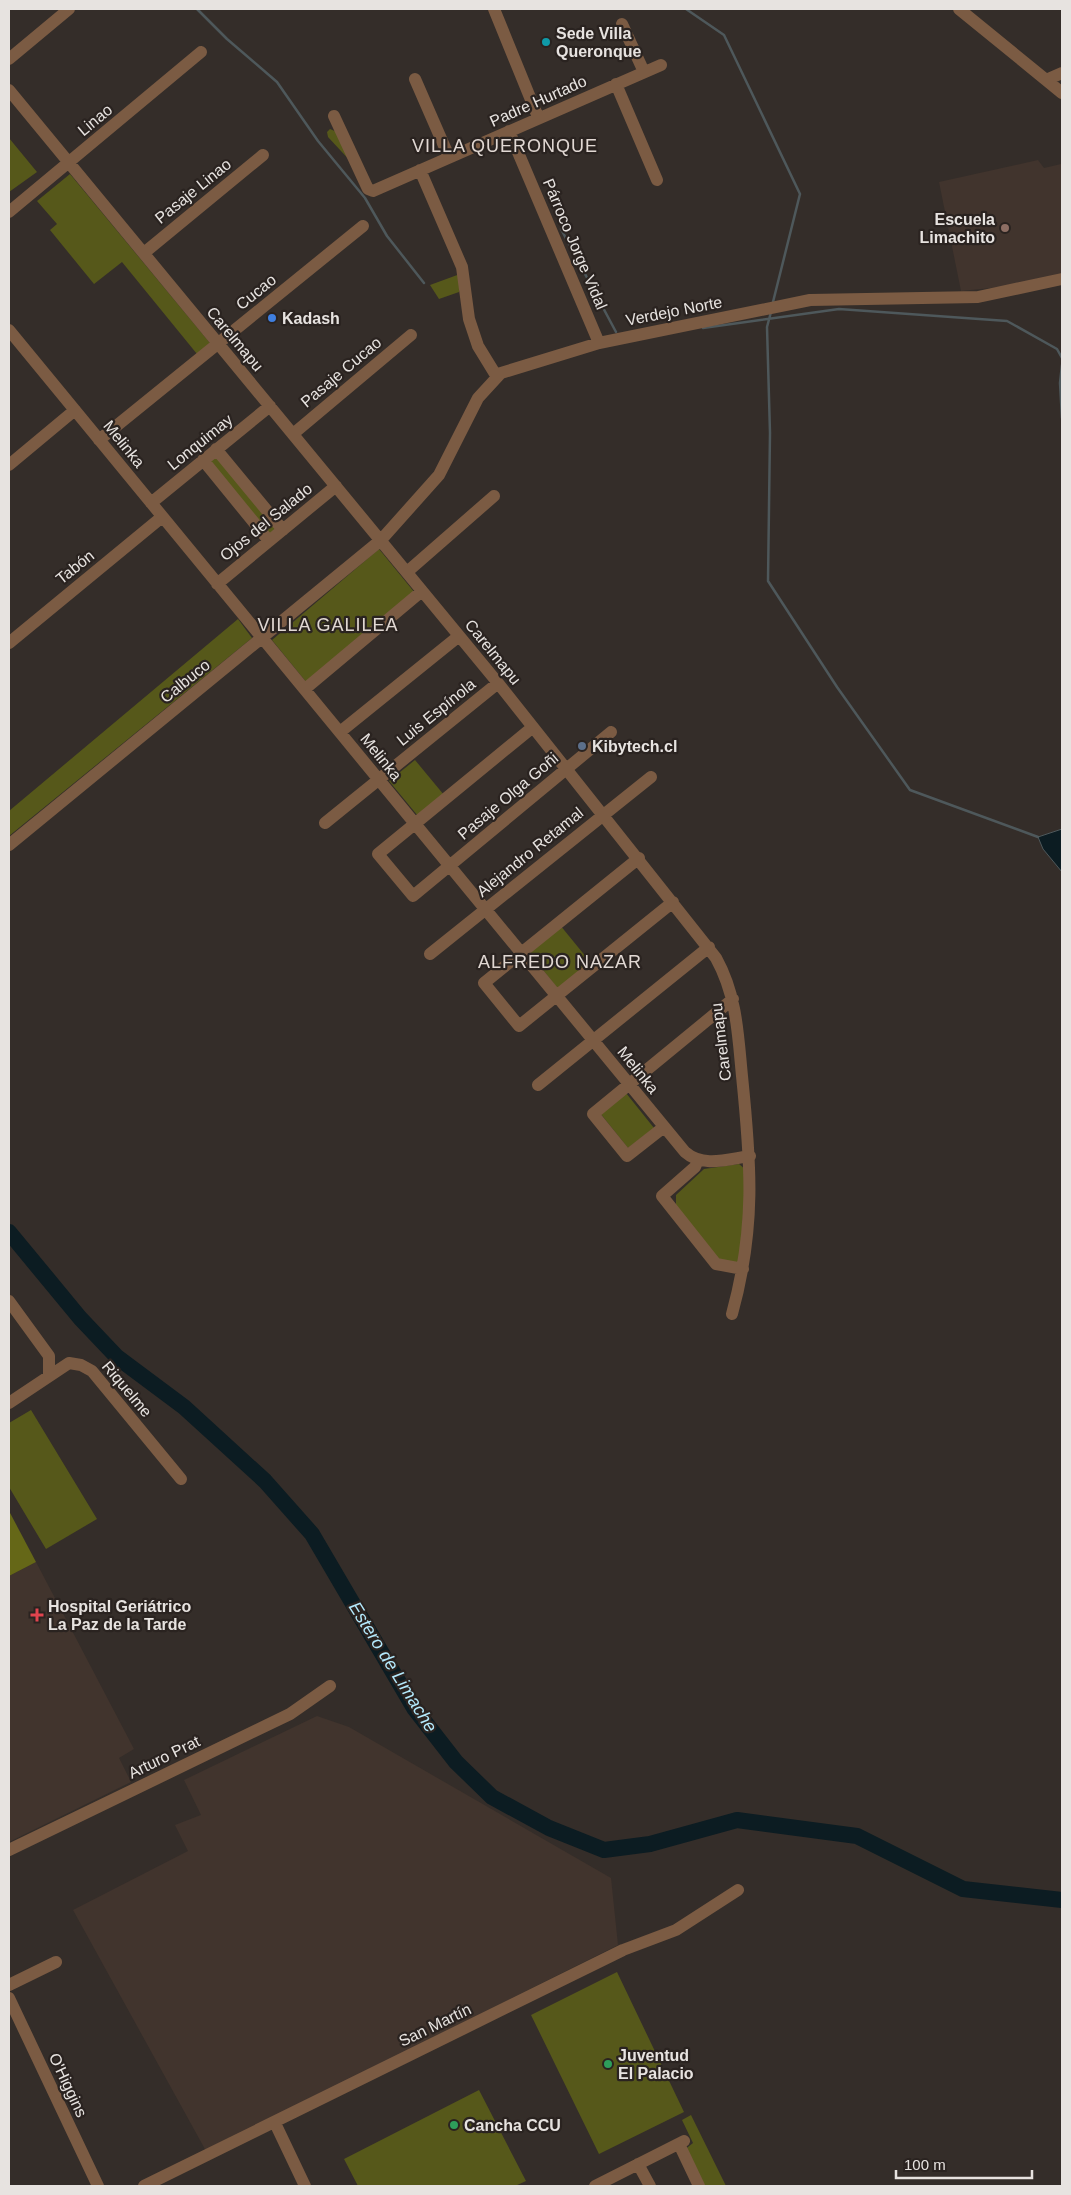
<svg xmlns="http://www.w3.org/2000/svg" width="1071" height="2195" font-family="Arial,sans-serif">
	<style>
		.built { fill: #41342d }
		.green { fill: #56581a }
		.forest { fill: #656717 }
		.water { fill: #0c1c22; stroke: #4e585b }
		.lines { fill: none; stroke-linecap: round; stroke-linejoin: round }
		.stream { stroke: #4e585b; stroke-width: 2.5 }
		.river { stroke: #0c1c22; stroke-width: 16 }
		.minor { stroke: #7b5b43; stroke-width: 12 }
		.culture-dot { fill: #0f9aa8; stroke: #2a2320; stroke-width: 2 }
		.education-dot { fill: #8d6e63; stroke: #2a2320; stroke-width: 2 }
		.shop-dot { fill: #3f7fe0; stroke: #2a2320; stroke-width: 2 }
		.service-dot { fill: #5c6f8a; stroke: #2a2320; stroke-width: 2 }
		.health-dot { fill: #e0444e; stroke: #2a2320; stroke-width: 2 }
		.leisure-dot { fill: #2e9e5b; stroke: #2a2320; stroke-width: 2 }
		.labels { text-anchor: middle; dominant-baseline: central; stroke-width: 4.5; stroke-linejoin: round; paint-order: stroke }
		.poi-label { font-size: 16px; font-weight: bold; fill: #e7e3e0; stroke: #2a2320; text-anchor: start }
		.street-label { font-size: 16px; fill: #e7e3e0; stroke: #2a2320 }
		.neighbourhood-label { font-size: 18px; letter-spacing: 1px; fill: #e1d8d3; stroke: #2a2320 }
		.water-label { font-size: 18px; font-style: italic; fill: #b4eafd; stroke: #2a2320 }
	</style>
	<rect width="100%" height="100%" fill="#342d29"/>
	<path class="built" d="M1038,160L1044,168L1061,164L1062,160V275L1011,286L961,291L939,182Z
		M36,1562L134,1749L119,1758L131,1782L9,1842V1576Z
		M317,1716L349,1727L611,1878L618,1945L206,2151L73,1910L188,1851L175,1825L201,1815L184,1780Z"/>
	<path class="green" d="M330,129L337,132L354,165L328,137L327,132Z
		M9,138L37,172L9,192Z
		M70,174L210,343L197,354L122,262L94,284L50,230L57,224L37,201Z
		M460,274L459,292L439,299L430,285Z
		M217,454L278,529L269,537L208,462Z
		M379,549L415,593L307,683L272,640Z
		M238,619L252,638L9,836V811Z
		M415,760L444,795L418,816L389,781Z
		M560,925L591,963L558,989L528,951Z
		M626,1093L654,1128L628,1148L600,1113Z
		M739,1164L746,1170L740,1265L720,1262L676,1207V1195L704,1169Z
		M31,1410L97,1519L46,1549L9,1487V1423Z
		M617,1972L684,2112L599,2154L531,2015Z
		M479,2090L526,2181L515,2186H358L344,2159Z
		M691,2115L726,2186H701L683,2151L693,2143L682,2120Z"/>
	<path class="forest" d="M9,1511L36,1562L9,1576Z"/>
	<path class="water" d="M1062,829V872L1043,849L1038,837Z"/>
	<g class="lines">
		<path class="stream" d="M197,9L227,39L277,82L318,141L365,198L387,236L424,283
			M686,9L724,35L800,194L773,302
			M561,229L616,332
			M771,312L767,327L770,433L768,581L837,687L910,790L1038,837
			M703,328L839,309L1007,321L1057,349L1062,358
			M1062,365L1060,383L1062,418"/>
		<path class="river" d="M9,1232L80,1318L117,1357L184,1407L265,1481L312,1534L414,1708L456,1762L492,1797L549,1828L604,1850L650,1844L737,1820L857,1836L963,1889L1062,1900"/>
		<path class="minor" d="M494,9L538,117
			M959,9L1062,93
			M622,24L644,72
			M9,59L69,9
			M415,79L449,157
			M1046,80L1062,73
			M616,84L657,180
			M9,90L498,683L716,958C737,996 738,1035 742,1076C751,1164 756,1227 732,1314
			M334,116L368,189L373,191L661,65
			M509,131L599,343
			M420,170L462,267L469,319L478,346L497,377
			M9,212L201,52
			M144,253L263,155
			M9,330L685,1152C703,1168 728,1159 750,1156
			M293,434L411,335
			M99,440L363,226
			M216,449L283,530
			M203,460L269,541
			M9,465L75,410
			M151,503L270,406
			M407,572L494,496
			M217,584L336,486
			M9,643L162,517
			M305,689L422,591
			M533,727L378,854L413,896L611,732
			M340,732L459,636
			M325,823L498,683
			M9,845L381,540L439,475L478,398L501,373L599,343L810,300L978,297L1062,279
			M639,858L484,983L519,1026L673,902
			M430,954L651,777
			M538,1085L709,947
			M664,1127L627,1156L593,1114L733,999
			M698,1160L695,1167L662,1196L716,1264L743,1269
			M9,1301L49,1356V1375
			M9,1403L69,1363L81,1365L92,1371L181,1479
			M9,1850L290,1714L330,1686
			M9,1985L56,1962
			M9,1998L98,2186
			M275,2123L305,2186
			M679,2144L699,2186
			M638,2164L650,2186
			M144,2186L623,1950L676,1930L738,1890
			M595,2186L684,2141"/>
	</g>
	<circle class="culture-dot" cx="546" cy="42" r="5"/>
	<circle class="education-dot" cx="1005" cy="228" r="5"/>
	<circle class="shop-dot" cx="272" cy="318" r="5"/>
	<circle class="service-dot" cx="582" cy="746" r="5"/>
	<path class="health-dot" d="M34.5 1607.5h5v5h5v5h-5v5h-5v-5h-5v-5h5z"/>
	<g class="leisure-dot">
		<circle cx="608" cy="2064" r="5"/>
		<circle cx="454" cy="2125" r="5"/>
	</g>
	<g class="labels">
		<g class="poi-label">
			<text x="556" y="33">Sede Villa<tspan x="556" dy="18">Queronque</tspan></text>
			<text x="995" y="219" text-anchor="end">Escuela<tspan x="995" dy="18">Limachito</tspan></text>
			<text x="282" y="318">Kadash</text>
			<text x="592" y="746">Kibytech.cl</text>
			<text x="48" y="1606">Hospital Geriátrico<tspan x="48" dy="18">La Paz de la Tarde</tspan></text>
			<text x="618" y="2055">Juventud<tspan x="618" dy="18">El Palacio</tspan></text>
			<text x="464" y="2125">Cancha CCU</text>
		</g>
		<g class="street-label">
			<text transform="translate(538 101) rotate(-24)">Padre Hurtado</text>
			<text transform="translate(95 120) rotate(-40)">Linao</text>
			<text transform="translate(193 191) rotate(-39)">Pasaje Linao</text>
			<text transform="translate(575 244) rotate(67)">Párroco Jorge Vidal</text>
			<text transform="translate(256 292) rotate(-39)">Cucao</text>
			<text transform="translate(674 311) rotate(-11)">Verdejo Norte</text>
			<text transform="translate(235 339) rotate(50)">Carelmapu</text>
			<text transform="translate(341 372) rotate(-40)">Pasaje Cucao</text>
			<text transform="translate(200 442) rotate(-39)">Lonquimay</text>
			<text transform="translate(124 444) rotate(51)">Melinka</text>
			<text transform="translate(266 522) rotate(-39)">Ojos del Salado</text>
			<text transform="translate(75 567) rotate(-39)">Tabón</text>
			<text transform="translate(493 652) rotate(51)">Carelmapu</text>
			<text transform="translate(185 681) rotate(-39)">Calbuco</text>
			<text transform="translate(436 712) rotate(-39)">Luis Espínola</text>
			<text transform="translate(381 757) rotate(51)">Melinka</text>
			<text transform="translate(508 796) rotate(-40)">Pasaje Olga Goñi</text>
			<text transform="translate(530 852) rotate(-39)">Alejandro Retamal</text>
			<text transform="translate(721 1042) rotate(-97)">Carelmapu</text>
			<text transform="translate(638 1070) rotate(51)">Melinka</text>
			<text transform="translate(127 1389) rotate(50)">Riquelme</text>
			<text transform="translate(164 1757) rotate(-26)">Arturo Prat</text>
			<text transform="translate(435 2025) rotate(-26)">San Martín</text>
			<text transform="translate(68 2085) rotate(65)">O'Higgins</text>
		</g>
		<g class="neighbourhood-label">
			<text x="505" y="146">VILLA QUERONQUE</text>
			<text x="328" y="625">VILLA GALILEA</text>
			<text x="560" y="962">ALFREDO NAZAR</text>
		</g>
		<g class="water-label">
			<text transform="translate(393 1667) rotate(58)">Estero de Limache</text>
		</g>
	</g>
	<rect width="1071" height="2195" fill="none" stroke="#e7e3e0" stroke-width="20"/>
	<path d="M896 2170v8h136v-8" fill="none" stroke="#e7e3e0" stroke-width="2.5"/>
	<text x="904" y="2170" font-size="15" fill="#e7e3e0" stroke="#2a2320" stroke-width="4" paint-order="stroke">100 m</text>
</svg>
